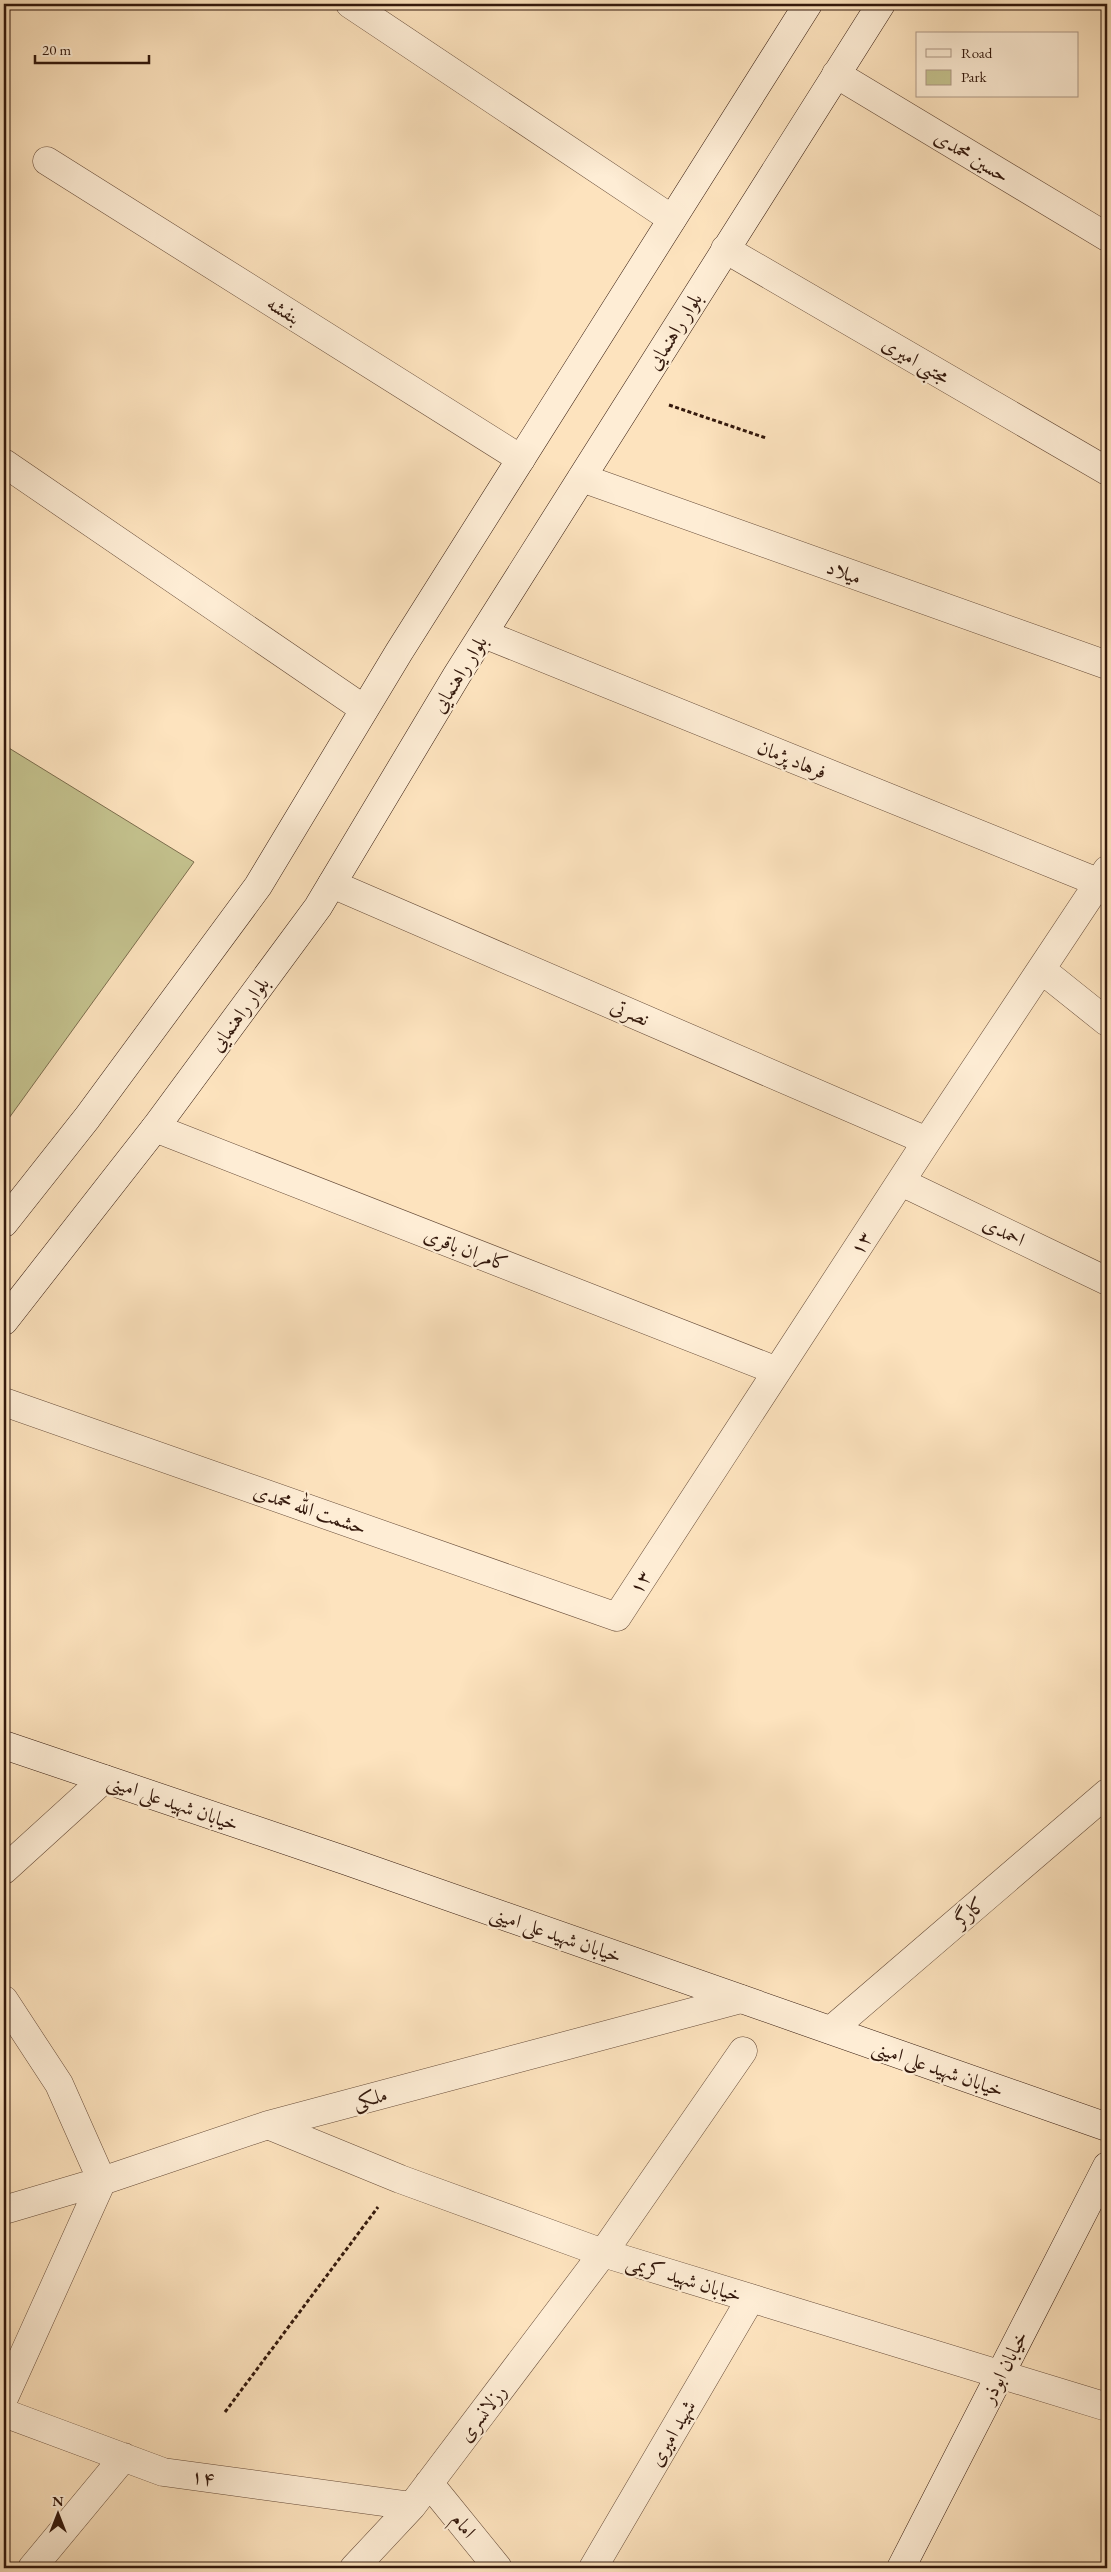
<svg xmlns="http://www.w3.org/2000/svg" width="1111" height="2572" font-family="'EB Garamond',Amiri,serif">
	<style>
		.green { fill: #c4c28e; stroke: #7c6d4d }
		.lines { fill: none; stroke-linecap: round; stroke-linejoin: round }
		.street-casing { stroke: #664b38; stroke-width: 29 }
		.secondary-casing { stroke: #33180c; stroke-width: 29 }
		.path { stroke: #33180c; stroke-width: 3; stroke-dasharray: 4 2.5; stroke-linecap: butt }
		.street { stroke: #feedd5; stroke-width: 28 }
		.secondary { stroke: #feedd5; stroke-width: 28 }
		.labels { text-anchor: middle; dominant-baseline: central; stroke-width: 4.5; stroke-linejoin: round; paint-order: stroke }
		.street-label { font-size: 20px; fill: #33180c; stroke: #feedd5 }
	</style>
	<rect width="100%" height="100%" fill="#fde3be"/>
	<filter id="stains"><feTurbulence type="fractalNoise" baseFrequency=".004" numOctaves="4"/><feColorMatrix values="0 0 0 0 .2 0 0 0 0 .09 0 0 0 0 .02 0 0 0 .5 -.17"/></filter>
	<radialGradient id="worn" r=".72"><stop offset=".6" stop-color="#630" stop-opacity="0"/><stop offset="1" stop-color="#630" stop-opacity=".3"/></radialGradient>
	<path class="green" d="M4,745L194,862L4,1125Z"/>
	<g class="lines">
		<g class="street-casing">
			<path id="street" d="M350,4L672,219
				M836,74L1107,237
				M47,161L521,459
				M725,249L1107,471
				M4,463L364,709
				M582,478L1107,665
				M484,634L1100,883
				M332,884L927,1141
				M1042,970L1107,1022
				M155,1128L777,1371
				M901,1182L1107,1281
				M4,1402L617,1617L927,1141L1107,870
				M4,1870L104,1779
				M4,2000L59,2084L102,2181L4,2398
				M831,2030L1107,1793
				M268,2125L400,2179L603,2253L1107,2407
				M4,2210L102,2181L268,2125L741,1999
				M4,2413L163,2472L412,2506
				M429,2483L498,2568
				M32,2568L124,2457
				M354,2568L412,2506L603,2253L743,2051
				M593,2568L751,2298"/>
		</g>
		<g class="secondary-casing">
			<path id="secondary" d="M4,1223L87,1118L258,886L399,652L808,4
				M4,1321L155,1128L318,907L457,675L881,4
				M4,1745L347,1861L1107,2127
				M901,2568L1107,2166"/>
		</g>
		<path class="path" d="M669,405L766,438
			M225,2412L378,2207"/>
		<use href="#street" class="street"/>
		<use href="#secondary" class="secondary"/>
	</g>
	<g class="labels">
		<g class="street-label">
			<text transform="translate(972 156) rotate(31)">حسین محمدی</text>
			<text transform="translate(284 310) rotate(32)">بنفشه</text>
			<text transform="translate(674 331) rotate(-58)">بلوار راهنمایی</text>
			<text transform="translate(916 360) rotate(30)">مجتبی امیری</text>
			<text transform="translate(844 572) rotate(20)">میلاد</text>
			<text transform="translate(459 674) rotate(-58)">بلوار راهنمایی</text>
			<text transform="translate(792 759) rotate(22)">فرهاد پژمان</text>
			<text transform="translate(630 1012) rotate(23)">نصرتی</text>
			<text transform="translate(239 1014) rotate(-54)">بلوار راهنمایی</text>
			<text transform="translate(1004 1231) rotate(26)">احمدی</text>
			<text transform="translate(861 1243) rotate(-57)">۱۳</text>
			<text transform="translate(466 1249) rotate(21)">کامران باقری</text>
			<text transform="translate(310 1509) rotate(19)">حشمت الله محمدی</text>
			<text transform="translate(640 1582) rotate(-57)">۱۳</text>
			<text transform="translate(173 1802) rotate(19)">خیابان شهید علی امینی</text>
			<text transform="translate(969 1912) rotate(-41)">کارگر</text>
			<text transform="translate(556 1934) rotate(19)">خیابان شهید علی امینی</text>
			<text transform="translate(938 2068) rotate(19)">خیابان شهید علی امینی</text>
			<text transform="translate(370 2098) rotate(-15)">ملکی</text>
			<text transform="translate(684 2278) rotate(17)">خیابان شهید کریمی</text>
			<text transform="translate(1004 2367) rotate(-63)">خیابان ابوذر</text>
			<text transform="translate(482 2413) rotate(-53)">رزلانسری</text>
			<text transform="translate(672 2433) rotate(-60)">شهید امیری</text>
			<text transform="translate(203 2477) rotate(8)">۱۴</text>
			<text transform="translate(464 2525) rotate(51)">امام</text>
		</g>
	</g>
	<rect width="1111" height="2572" fill="none" stroke="#fde3be" stroke-width="20"/>
	<rect x="5" y="5" width="1101" height="2562" fill="none" stroke="#33180c" stroke-width="2.5"/>
	<rect x="10" y="10" width="1091" height="2552" fill="none" stroke="#33180c"/>
	<rect x="916" y="32" width="162" height="65" fill="#feedd5" stroke="#ad9885"/>
	<rect x="926" y="49" width="25" height="8" fill="#feedd5" stroke="#ad9885"/>
	<text x="961" y="58" font-size="15" fill="#33180c">Road</text>
	<rect x="926" y="70" width="25" height="15" fill="#c4c28e" stroke="#ad9885"/>
	<text x="961" y="82" font-size="15" fill="#33180c">Park</text>
	<g transform="translate(58 2514)" stroke="#feedd5" stroke-width="4" paint-order="stroke">
	<path d="M0-4L9 19L0 12L-9 19Z" fill="#33180c"/>
	<text y="-8" font-size="14" font-weight="bold" text-anchor="middle" fill="#33180c">N</text>
	</g>
	<path d="M35 55v8h114v-8" fill="none" stroke="#33180c" stroke-width="2.5"/>
	<text x="42" y="55" font-size="15" fill="#33180c" stroke="#feedd5" stroke-width="4" paint-order="stroke">20 m</text>
	<rect width="100%" height="100%" filter="url(#stains)"/>
	<rect width="100%" height="100%" fill="url(#worn)"/>
</svg>
